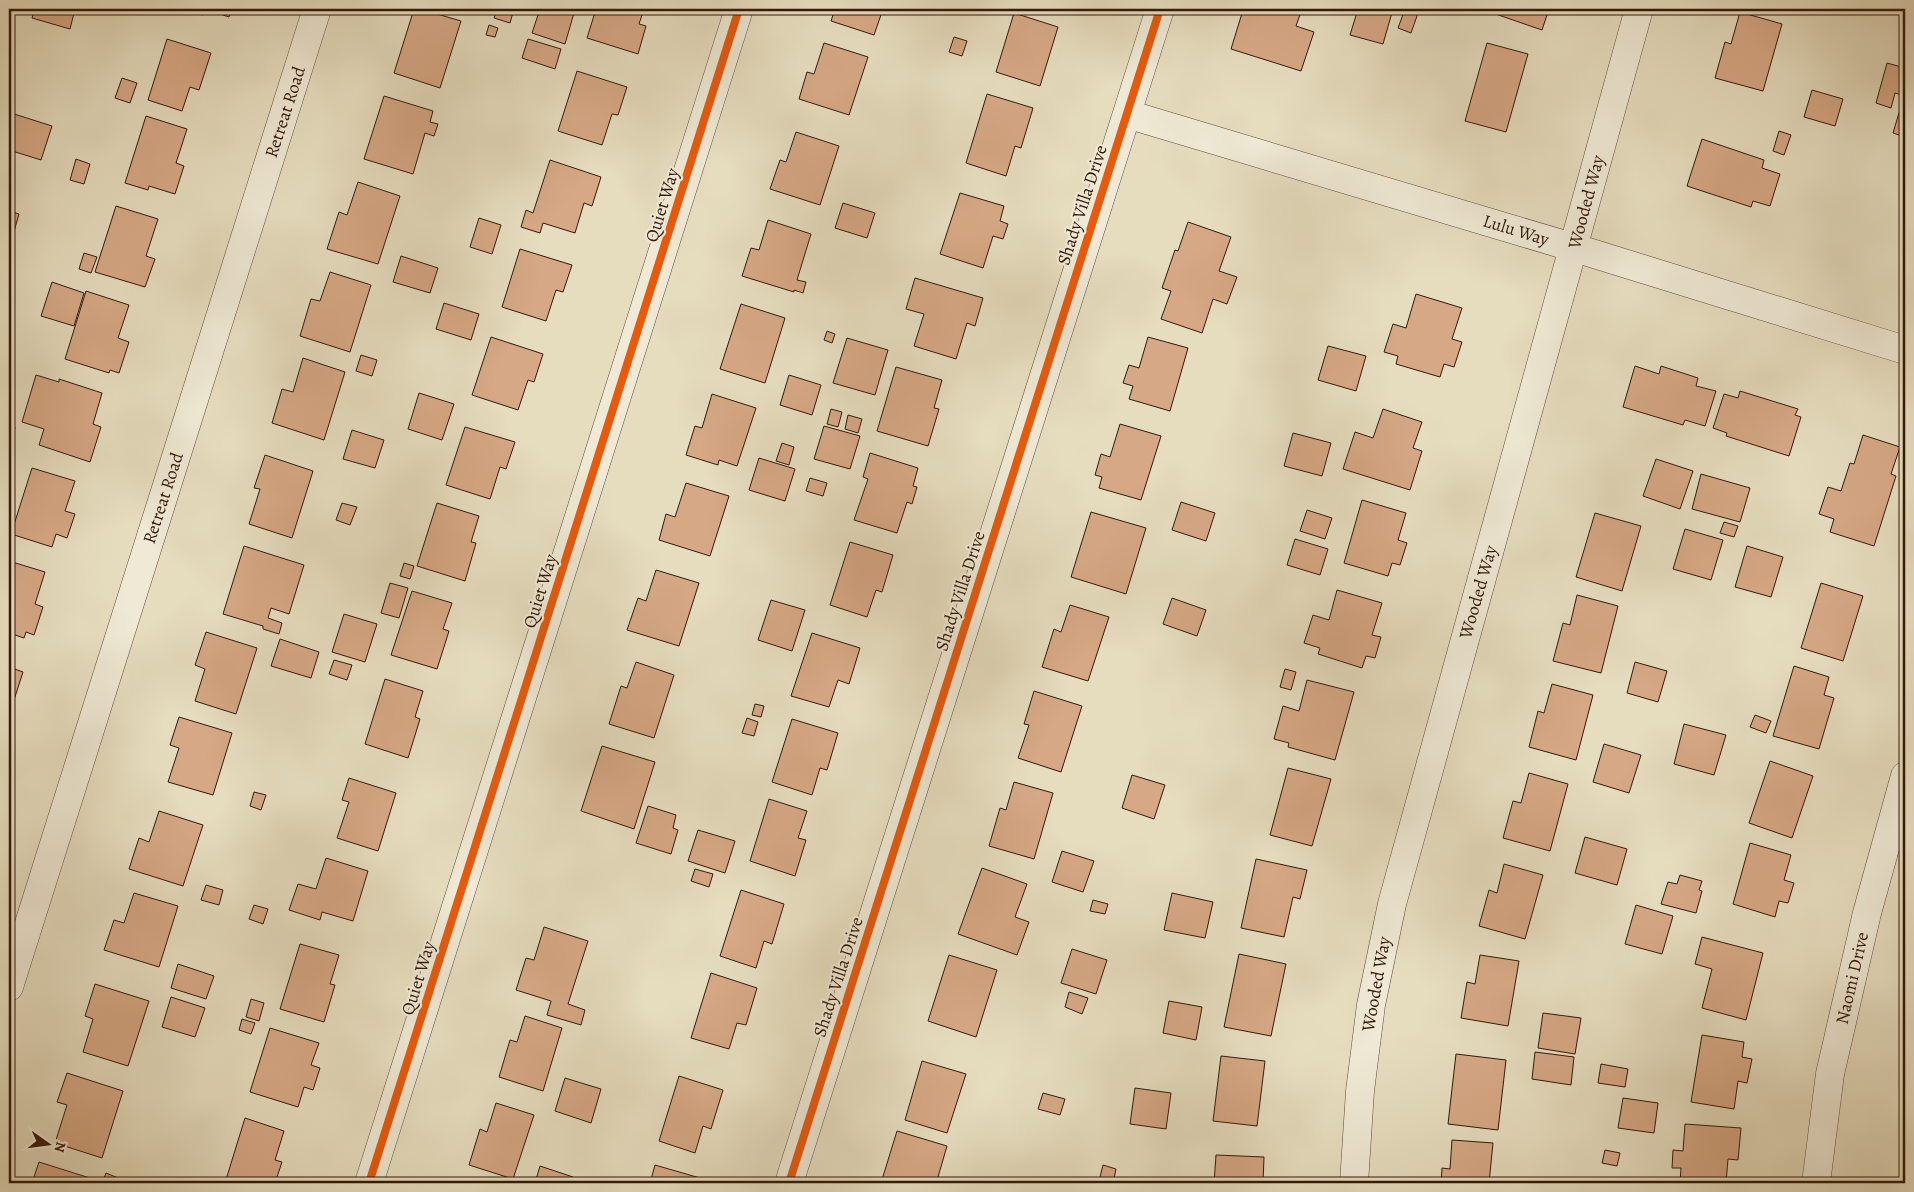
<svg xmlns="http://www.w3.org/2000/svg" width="1914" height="1192" font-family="Alegreya,serif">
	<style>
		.building { fill: #d6a885; stroke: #321908 }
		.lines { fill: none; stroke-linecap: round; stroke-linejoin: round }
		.minor-casing { stroke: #5f4a36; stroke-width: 29 }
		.minor { stroke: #efe9d5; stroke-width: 28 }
		.cycleway-casing { stroke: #efe9d5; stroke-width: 11 }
		.cycleway { stroke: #e8590c; stroke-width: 8 }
		.labels { text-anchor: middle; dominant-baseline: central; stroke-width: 4.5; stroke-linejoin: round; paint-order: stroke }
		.street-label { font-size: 18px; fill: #321908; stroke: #efe9d5 }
	</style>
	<rect width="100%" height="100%" fill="#e6ddbf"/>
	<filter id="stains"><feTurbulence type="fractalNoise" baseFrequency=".004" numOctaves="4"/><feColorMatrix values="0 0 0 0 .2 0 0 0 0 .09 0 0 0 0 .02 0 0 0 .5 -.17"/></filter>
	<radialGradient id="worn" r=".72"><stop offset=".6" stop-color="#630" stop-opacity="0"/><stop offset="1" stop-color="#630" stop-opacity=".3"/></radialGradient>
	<path class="building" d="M35,9H75L70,29L32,18Z
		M183,9H232L229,17L205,9L203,15Z
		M414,9H420L461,21L440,88L394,73Z
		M497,9H514L510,23L494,18Z
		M540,9H561L574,13L565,44L532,33Z
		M596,9H644L639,24L646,26L638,54L587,38Z
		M835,9H883L874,35L831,21Z
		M1254,9H1302L1296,26L1314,32L1301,71L1231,49L1243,10L1253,13Z
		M1358,9H1393L1383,44L1350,35Z
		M1405,9L1418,13L1411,33L1398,28Z
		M1481,9H1549L1542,30Z
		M1740,12L1782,24L1763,91L1715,78L1725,42L1731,44Z
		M1014,13L1058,27L1040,86L996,72Z
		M489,25L498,28L495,37L486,35Z
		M954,37L967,41L962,56L949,52Z
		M167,39L211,53L199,90L190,87L182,111L148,100Z
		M528,39L561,49L555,69L522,58Z
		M824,43L868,57L849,115L799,99L807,72L814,74Z
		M1487,43L1528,54L1506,132L1465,121Z
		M1887,63L1905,68V96L1895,93L1891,108L1876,103Z
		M577,71L627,87L618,115L612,114L602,145L558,131Z
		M122,78L137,83L130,103L115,98Z
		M1812,90L1843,99L1835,126L1804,117Z
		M987,94L1033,108L1021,148L1015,146L1006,176L966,163Z
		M384,96L433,111L430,122L438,124L434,136L425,133L413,174L364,159Z
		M1901,106L1905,108V137L1893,133Z
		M11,113L52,126L41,160L9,150V120Z
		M146,116L187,129L176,163L184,166L175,194L149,186L148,190L125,183Z
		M1779,131L1791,135L1784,155L1773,151Z
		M796,132L839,146L820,205L770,189L780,160L786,162Z
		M1702,139L1764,160L1762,168L1780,174L1770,206L1753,201L1751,207L1687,186Z
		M76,159L90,164L84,184L70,180Z
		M550,160L601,177L592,206L584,203L575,233L543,223L540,233L521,227L526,210L533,213Z
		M358,182L400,196L378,264L327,249L339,212L347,215Z
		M960,193L1004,206L1000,221L1008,224L1003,239L993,236L983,268L940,254Z
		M843,203L875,213L867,238L835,228Z
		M116,206L158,219L146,256L155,259L145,287L95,272Z
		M9,211L19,214L9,249Z
		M479,218L501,225L492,254L470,247Z
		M768,220L811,234L797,280L806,282L803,293L794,290V292L742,276L751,248L759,250Z
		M1188,222L1231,237L1219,271L1237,277L1227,304L1213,299L1202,333L1161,319L1171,291L1162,288L1175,250L1178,251Z
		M520,249L572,265L563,292L556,290L546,321L502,307Z
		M84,253L97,257L91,273L79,269Z
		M401,256L438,268L430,293L393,282Z
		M330,272L371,285L350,352L300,336L311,299L320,301Z
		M915,278L983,298L975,326L967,323L956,359L914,346L924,314L906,309Z
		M52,282L84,293L74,326L41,316Z
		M86,291L129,305L118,338L129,342L119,373L110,370L109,373L65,359Z
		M1416,294L1462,308L1452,339L1462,342L1454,367L1444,364L1440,377L1396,364L1398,356L1384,352L1393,324L1406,328Z
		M444,303L479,314L471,340L436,329Z
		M741,304L785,318L765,383L720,369Z
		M827,331L835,334L832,343L824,340Z
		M491,337L543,354L534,382L528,380L518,410L472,395Z
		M1148,337L1188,348L1170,411L1129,399L1133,386L1123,383L1129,365L1139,368Z
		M847,338L888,350L875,395L833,383Z
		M1328,346L1366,356L1356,391L1318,380Z
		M361,355L377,360L372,376L356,371Z
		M303,358L345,372L324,440L272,423L282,389L293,392Z
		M1635,366L1659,374L1661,366L1698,378L1696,386L1716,391L1705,426L1685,420L1683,425L1623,407Z
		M896,367L942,380L934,408L939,409L928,446L877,431Z
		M36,375L59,382V379L102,393L93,424L101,427L90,462L39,445L44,429L22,422Z
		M789,375L821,385L812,415L780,405Z
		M1740,391L1798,409L1795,415L1801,417L1789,456L1726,436L1727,433L1713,428L1724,394L1738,398Z
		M419,393L454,404L442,440L408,429Z
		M712,394L756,408L737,466L719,460L718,465L686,455L695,426L702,428Z
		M831,409L842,412L838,427L827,424Z
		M1383,409L1422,422L1413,448L1422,451L1410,490L1343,469L1355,432L1373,438Z
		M848,415L862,419L858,433L845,429Z
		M1120,424L1161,436L1141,500L1099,488L1102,477L1095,475L1101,454L1110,457Z
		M9,426L15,427L12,445L9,444Z
		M824,426L860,436L850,469L814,459Z
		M465,427L515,442L506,469L500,467L490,499L446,485Z
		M352,430L384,440L375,468L343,459Z
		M1293,433L1331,443L1322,476L1284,466Z
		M1863,435L1900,447L1891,474L1896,476L1874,546L1830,532L1834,519L1819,514L1828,487L1841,491L1850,463L1854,464Z
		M782,443L794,447L789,465L776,461Z
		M870,453L918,468L913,486L917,487L912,504L907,502L897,533L854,520L868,479L863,477Z
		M265,455L313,471L292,538L249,524L260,489L254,488Z
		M759,458L795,469L785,501L749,490Z
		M1656,459L1693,471L1680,509L1643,496Z
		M32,468L75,481L65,511L75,514L67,538L56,534L52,547L11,534Z
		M1701,474L1750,488L1740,522L1692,509Z
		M810,478L827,483L823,496L806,491Z
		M686,483L729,496L710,556L659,540L666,514L675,517Z
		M1362,500L1406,513L1398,540L1407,543L1400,565L1392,563L1388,576L1344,563Z
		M1181,502L1215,513L1206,541L1172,530Z
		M342,503L357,507L350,525L336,520Z
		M437,503L479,516L471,542L476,543L465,581L417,566Z
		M1307,510L1332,518L1325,539L1300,531Z
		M1091,512L1146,528L1126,594L1071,577Z
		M1595,513L1641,526L1622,591L1576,577Z
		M1724,522L1738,526L1734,537L1720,533Z
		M1685,529L1723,540L1711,580L1673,569Z
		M1295,539L1328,549L1320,575L1287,565Z
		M850,542L893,555L882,592L876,590L867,617L830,605Z
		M244,546L304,565L289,614L271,608L268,618L282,623L279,634L263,629V626L223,614Z
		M1747,546L1783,557L1771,597L1735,587Z
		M9,561L45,572L35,604L43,607L34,635L26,632L24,638L9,633Z
		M404,563L414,566L410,579L400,576Z
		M656,570L699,583L679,646L627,630L638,598L646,601Z
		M390,583L408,588L399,618L381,613Z
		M1821,583L1863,596L1843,661L1801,648Z
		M1337,590L1382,603L1372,635L1381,637L1375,658L1366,656L1362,668L1318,654L1320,648L1304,643L1313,615L1329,620Z
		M412,591L452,603L443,629L449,631L437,669L391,655Z
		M1577,595L1618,606L1601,673L1553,661L1563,623L1570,625Z
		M1172,598L1206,610L1197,636L1163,624Z
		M771,600L805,610L792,651L758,640Z
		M1070,605L1109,617L1088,681L1042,667L1054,629L1061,632Z
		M344,614L377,624L365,662L332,652Z
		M206,632L257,648L236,714L195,701L205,669L195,665Z
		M812,633L860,648L849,684L838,680L829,707L791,696Z
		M280,639L319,652L311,678L271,666Z
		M334,660L352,665L347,680L329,674Z
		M636,662L674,675L654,738L609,724L621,686L627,688Z
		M1635,662L1667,671L1658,702L1627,693Z
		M1794,666L1829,677L1824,695L1834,698L1819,749L1773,736Z
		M9,667L23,672L13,703L9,702Z
		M1285,669L1296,672L1291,690L1280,687Z
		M385,679L423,691L415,717L420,719L408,758L365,744Z
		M1307,680L1354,692L1335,760L1288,747L1289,743L1274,739L1283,706L1299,711Z
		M1552,684L1593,695L1576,760L1529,747L1538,711L1544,713Z
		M1034,691L1082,706L1061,772L1018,758L1029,725L1024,724Z
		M755,704L764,706L761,717L752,715Z
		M1755,715L1771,721L1766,733L1750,727Z
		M179,717L232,733L213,795L168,782L179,748L170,745Z
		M747,718L758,722L754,736L742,733Z
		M792,719L838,733L827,770L820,768L812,795L772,782Z
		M1684,724L1726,735L1714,775L1674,764Z
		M1604,744L1641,755L1629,793L1593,782Z
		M602,746L655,762L634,829L581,811Z
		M1770,761L1813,776L1792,838L1749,823Z
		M1288,768L1331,779L1312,846L1270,835Z
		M1529,773L1568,784L1550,851L1503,838L1513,801L1521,803Z
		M1132,775L1165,785L1154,819L1122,808Z
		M349,778L396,793L378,851L337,838L349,802L342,800Z
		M1014,782L1053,793L1034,859L989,846L1000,808L1006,810Z
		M254,792L266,795L261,810L250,806Z
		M769,799L807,811L798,838L806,840L795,876L750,861Z
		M648,806L676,815L673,828L678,830L671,854L636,843Z
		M159,811L203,825L183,886L129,869L139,838L149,842Z
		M698,830L735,841L725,873L688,861Z
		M1585,837L1627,849L1617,885L1575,873Z
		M1750,843L1791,855L1784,880L1794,883L1788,903L1779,901L1775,917L1733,904Z
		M1062,851L1094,861L1083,892L1052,882Z
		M326,858L368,871L353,921L322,912L320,920L289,910L298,884L316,889Z
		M1256,859L1307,870L1300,899L1293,897L1284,937L1241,928Z
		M1504,864L1543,875L1525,939L1479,926L1489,890L1497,893Z
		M982,868L1027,884L1015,917L1029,922L1017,955L958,934Z
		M695,869L713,874L709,887L691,881Z
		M1680,875L1702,881L1699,890L1702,891L1696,913L1661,904L1668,882L1677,884Z
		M206,885L223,890L219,905L201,900Z
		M741,890L784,904L772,944L764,941L756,968L720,956Z
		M134,893L178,906L159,967L104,950L114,920L124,923Z
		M1172,893L1213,902L1205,938L1164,930Z
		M1093,900L1108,904L1105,914L1090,911Z
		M254,905L268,909L263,924L249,919Z
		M1636,905L1673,916L1662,954L1625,944Z
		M544,927L588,941L568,1004L585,1010L581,1025L547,1015L551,1001L516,990L526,958L534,960Z
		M1702,937L1763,953L1746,1020L1702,1008L1712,969L1695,964Z
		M300,944L339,955L330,984L335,985L324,1022L280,1009Z
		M1072,949L1107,960L1096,994L1061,983Z
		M1239,954L1286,964L1271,1036L1224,1027Z
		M949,955L997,970L976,1037L928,1021Z
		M1480,955L1519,961L1508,1026L1461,1018L1467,982L1475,984Z
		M178,964L214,976L206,999L171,988Z
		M711,973L757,988L746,1025L737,1023L729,1049L691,1038Z
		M95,984L149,1001L128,1066L83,1052L93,1019L85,1016Z
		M1069,992L1088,998L1082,1014L1065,1007Z
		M171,997L205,1008L195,1037L162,1027Z
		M251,999L264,1003L259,1021L246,1017Z
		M1169,1001L1202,1007L1196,1040L1163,1033Z
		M1543,1013L1581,1018L1575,1054L1538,1048Z
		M525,1016L562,1028L543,1091L499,1077L510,1040L517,1042Z
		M242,1019L255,1023L251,1034L239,1030Z
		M270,1028L319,1043L311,1065L320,1068L313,1090L304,1087L298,1107L250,1092Z
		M1702,1035L1744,1042L1742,1057L1752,1059L1747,1083L1738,1081L1734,1109L1691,1102Z
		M1535,1052L1574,1057L1571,1085L1532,1079Z
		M1456,1054L1506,1060L1498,1130L1448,1124Z
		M1221,1056L1265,1061L1257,1126L1213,1121Z
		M922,1061L966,1074L947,1133L905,1120Z
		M1601,1064L1628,1069L1625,1087L1598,1083Z
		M67,1073L123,1091L102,1158L55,1143L67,1105L57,1102Z
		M679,1076L723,1090L711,1129L703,1126L695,1153L659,1141Z
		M565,1078L601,1089L591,1123L555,1111Z
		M1135,1088L1171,1093L1166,1129L1130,1124Z
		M1043,1093L1065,1099L1060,1115L1038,1109Z
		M1623,1098L1658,1103L1654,1133L1618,1128Z
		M496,1103L534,1115L513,1179L469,1165L480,1129L487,1132Z
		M245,1118L284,1131L275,1160L282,1162L275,1183H225Z
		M1685,1124L1741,1128L1738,1160L1728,1159L1726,1183H1680L1681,1168H1672L1673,1150L1683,1151Z
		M897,1131L947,1146L938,1177L956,1183H881Z
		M1452,1140L1493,1143L1489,1183H1441L1442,1168L1450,1169Z
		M1605,1150L1620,1153L1617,1166L1602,1163Z
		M1216,1155L1264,1157L1263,1183H1214Z
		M39,1162L93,1179L92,1183H32Z
		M655,1165L700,1178L698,1183H650Z
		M1103,1165L1116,1169L1113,1183L1099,1181Z
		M540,1166L573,1177L571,1183H535Z
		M106,1173L118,1178L116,1183H102Z
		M1533,1181L1572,1182V1183H1532Z"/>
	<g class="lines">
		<g class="minor-casing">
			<path id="minor" d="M1127,114L1575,248L1905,350
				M9,987L317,9
				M369,1183L739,9
				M789,1183L1160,9
				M1354,1183L1360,1091L1371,1005L1392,904L1639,9
				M1816,1183L1830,1074L1867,913L1905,776"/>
		</g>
		<use href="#minor" class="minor"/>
		<g class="cycleway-casing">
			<path id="cycleway" d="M369,1183L739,9
				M789,1183L1160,9"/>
		</g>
		<use href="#cycleway" class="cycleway"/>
	</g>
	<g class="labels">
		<g class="street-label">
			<text transform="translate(285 112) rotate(-72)">Retreat Road</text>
			<text transform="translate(1586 202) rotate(-75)">Wooded Way</text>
			<text transform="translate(662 205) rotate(-73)">Quiet Way</text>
			<text transform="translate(1082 205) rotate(-72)">Shady Villa Drive</text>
			<text transform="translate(1516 230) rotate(17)">Lulu Way</text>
			<text transform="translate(163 498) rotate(-72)">Retreat Road</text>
			<text transform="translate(540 591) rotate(-73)">Quiet Way</text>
			<text transform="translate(960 591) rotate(-72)">Shady Villa Drive</text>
			<text transform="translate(1478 592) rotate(-74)">Wooded Way</text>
			<text transform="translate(838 977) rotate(-72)">Shady Villa Drive</text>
			<text transform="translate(418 978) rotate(-73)">Quiet Way</text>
			<text transform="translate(1852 978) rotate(-77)">Naomi Drive</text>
			<text transform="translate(1376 984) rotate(-80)">Wooded Way</text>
		</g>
	</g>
	<rect width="1914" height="1192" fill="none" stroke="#e6ddbf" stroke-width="30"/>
	<rect x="10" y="10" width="1894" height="1172" fill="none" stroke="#321908" stroke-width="2.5"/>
	<rect x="15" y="15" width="1884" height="1162" fill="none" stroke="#321908"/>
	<g transform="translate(48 1144) rotate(104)" stroke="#efe9d5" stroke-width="4" paint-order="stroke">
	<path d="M0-4L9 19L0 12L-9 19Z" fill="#321908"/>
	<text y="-8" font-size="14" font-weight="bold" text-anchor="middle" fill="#321908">N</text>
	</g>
	<rect width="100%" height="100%" filter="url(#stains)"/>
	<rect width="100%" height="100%" fill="url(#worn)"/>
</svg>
